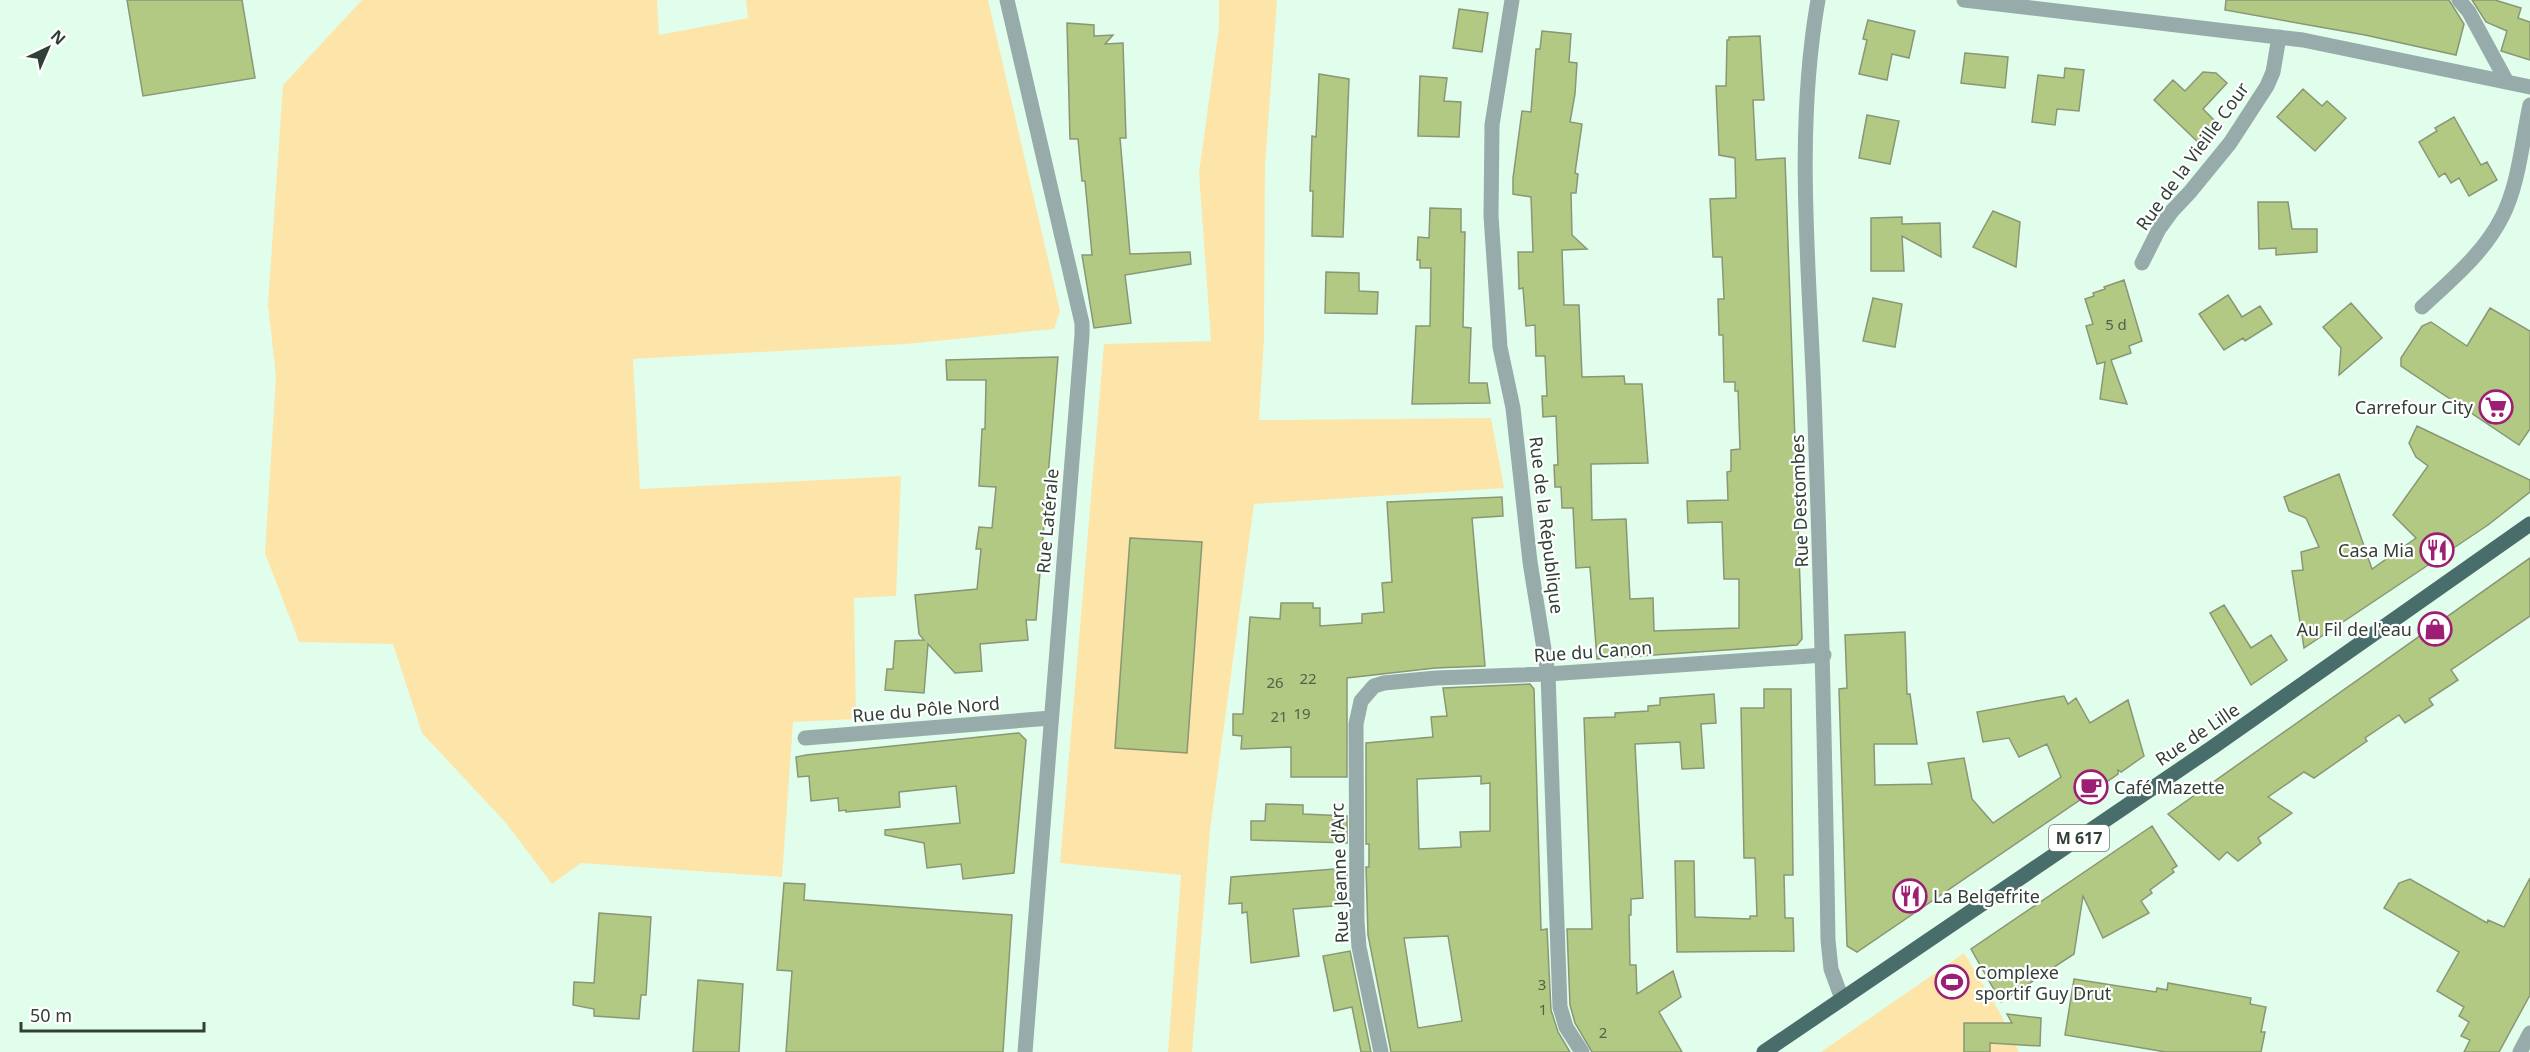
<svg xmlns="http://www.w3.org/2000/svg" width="2530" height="1052" font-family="'Noto Sans',sans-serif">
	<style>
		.green { fill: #fde5a9 }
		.building { fill: #b1c982; stroke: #8a9675; stroke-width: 1.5; fill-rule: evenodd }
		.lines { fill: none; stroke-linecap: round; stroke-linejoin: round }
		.minor { stroke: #97abaa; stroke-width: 15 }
		.major { stroke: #496d6b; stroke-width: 15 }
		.labels { text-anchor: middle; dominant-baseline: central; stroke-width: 4.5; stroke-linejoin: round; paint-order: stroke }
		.number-label { font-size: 15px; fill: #51624a }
		.shield { fill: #fff; stroke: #6f7973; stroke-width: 1.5 }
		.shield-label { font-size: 16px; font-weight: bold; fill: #314037 }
		.street-label { font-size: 18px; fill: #314037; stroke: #fff }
		.poi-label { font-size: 18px; fill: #314037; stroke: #fff; text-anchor: end }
	</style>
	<rect width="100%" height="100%" fill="#e1feec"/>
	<path class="green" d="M362,0H657L659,35L748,18L746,0H988L1060,311L1054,329L906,344L633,359L640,489L901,476L896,596L854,598L856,719L793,722L782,877L581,863L552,884L506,823L422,733L393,644L299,642L265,553L276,377L268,304L283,85Z
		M1219,0H1277L1265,166L1264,339L1259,420L1491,418L1504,488L1254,504L1210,830L1192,1052H1168L1181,875L1060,863L1104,344L1211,341L1199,173L1219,27Z
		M1964,953L1999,1011L2019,1052H1821Z"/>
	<path class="building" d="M127,0H242L255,78L143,96Z
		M2226,0H2449L2464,24L2456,55L2365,35L2225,10Z
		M2472,0H2495L2521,8L2518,18L2530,22V60L2501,51L2507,31L2486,22Z
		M1459,9L1488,13L1482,52L1453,48Z
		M1868,20L1915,31L1909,58L1892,54L1887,80L1859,74L1867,40L1863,39Z
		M1067,23L1094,25V36L1113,35L1105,44L1123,43L1126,138H1120L1130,254L1190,252L1191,264L1125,275L1131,323L1094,328L1082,255H1092L1085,181H1082L1078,139H1070Z
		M1542,31L1571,34L1569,62L1577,63L1575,94L1570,122L1582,124L1575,173L1578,174L1576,193H1571L1572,235L1587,249L1562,250L1564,305H1579L1582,377L1624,376L1625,384H1642L1648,463L1591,464L1592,520L1626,519L1630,599L1653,598L1654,631L1739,628V579H1724L1722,522L1688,523L1687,501L1728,500L1727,472L1731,471V450L1740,449L1738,391H1735V382H1724L1723,335H1719L1718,299H1724L1722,257H1713L1710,199L1736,198L1735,158L1719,155L1716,86H1726L1727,40H1729V37L1760,36L1764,100H1753L1756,160L1785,158L1802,639L1797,645L1597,659L1590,567L1576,568L1573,508H1562L1561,487H1555L1554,465H1558L1556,416L1543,417L1542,396H1547L1545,356H1536L1535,325L1526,326L1523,288L1519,289L1518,252H1533L1531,197L1513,194V178L1522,111L1531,112L1536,49H1540Z
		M1965,53L2008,57L2005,88L1961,83Z
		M2065,68L2084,70L2079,111L2057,109L2055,125L2032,122L2038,75L2064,78Z
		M2203,72L2216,73L2227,83L2203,109L2221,127L2202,146L2154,100L2173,80L2185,91Z
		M1319,74L1349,79L1343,237L1312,236L1313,191H1310L1312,136L1316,137Z
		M1420,76L1447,78L1444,101L1461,102L1459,137L1418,136Z
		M2303,89L2322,106L2327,101L2346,118L2315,151L2277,117Z
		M1867,115L1899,121L1890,164L1859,158Z
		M2454,117L2481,165L2487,162L2497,180L2469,196L2459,178L2451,183L2445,173L2439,177L2419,142L2437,131L2435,128Z
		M2258,202H2288L2292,229H2317V252L2276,255V248L2259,249Z
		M1430,208L1461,209V232H1465L1463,327L1471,328L1469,383H1487L1490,403L1412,404L1416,326H1430L1431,268H1420V260H1417L1418,237L1429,238Z
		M1993,211L2020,222L2016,267L1973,247Z
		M1902,217V224L1940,223L1941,257L1902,236L1904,271H1871V218Z
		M1326,272L1359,273V291L1378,292L1377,314L1325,313Z
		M2124,280L2142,341L2129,346L2131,353L2111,360L2127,404L2100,399L2105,362L2097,364L2086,326L2093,324L2085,299L2094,296L2093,293L2105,289L2104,287Z
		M2228,295L2242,317L2260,306L2272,324L2245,341L2243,338L2224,350L2199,314Z
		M1873,298L1902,304L1895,347L1863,341Z
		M2351,303L2382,338L2339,375L2341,348L2323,327Z
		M2490,308L2530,331V429L2519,445L2401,366V358L2422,326L2431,322L2467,346Z
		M1058,357L1036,620H1026L1028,640L980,644L982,671L955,673L928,644L924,693L885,690L887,669H893L895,641L924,640L919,634L915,595L977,589L981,549H976L979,527L992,528L996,487L979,486L982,429H985L986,380H947L946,360Z
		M2417,426L2530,480V492L2488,525L2304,648L2292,571L2303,570L2301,552L2319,547L2306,518L2289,511L2284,497L2339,474L2372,569L2416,538L2393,515L2428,466L2416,457L2409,443Z
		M1502,497L1503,516L1472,518L1485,666L1435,668L1347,678V777H1291V747L1241,749L1242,736L1233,735V714H1243L1250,617L1280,619L1281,603H1313V608H1320V626L1362,623V614L1384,612L1382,583L1392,582L1387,502Z
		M1130,538L1202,542L1187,753L1115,748Z
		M2530,558V616L2451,670L2458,680L2429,699L2433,705L2405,723L2399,715L2365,738L2367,741L2314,778L2304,772L2268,797L2292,813L2258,838L2261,843L2238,861L2227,852L2219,860L2168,814Z
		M2224,605L2251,648L2271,635L2287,660L2251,685L2210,613Z
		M1905,632L1907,694H1910L1917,744H1874L1875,785L1932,784L1928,763L1964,758L1972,799L1993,823L2061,777L2047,744L2019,757L2009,738L1983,742L1977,712L2064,696L2068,704L2076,698L2090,723L2128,700L2144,756L2121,772L2118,770V774L1857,952L1847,946L1839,689L1847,688L1845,635Z
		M1530,684L1534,689L1541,930L1547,929L1551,1010L1558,1032L1570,1052H1391L1368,935L1366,867H1369V844H1366V743L1433,737L1431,717L1447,716L1443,688ZM1481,776V784L1490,783V831L1460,832L1461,847L1419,849L1417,779ZM1448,936L1462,1021L1418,1028L1404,938Z
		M1764,689H1791L1793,875H1784L1785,918H1793L1794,951L1677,952L1675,861H1694L1695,917L1750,919V916H1757L1755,858H1744L1741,708H1764Z
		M1714,694L1716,723L1701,724L1704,768L1682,769L1680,742L1635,744L1643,898L1631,899V915H1629L1630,965H1636L1637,994L1673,971L1681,997L1659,1012L1682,1052H1592L1575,1023L1570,1005L1567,929H1592L1584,718L1615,717V713L1648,711V706L1660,705V698Z
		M1019,733L1026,740L1014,873L963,879L961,864L927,868L924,843L885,835V830L960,823L956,786L899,792L900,807L846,812V810L839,811L838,798L811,801L809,776L798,777L796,757L806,755Z
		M1266,804L1303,805V814L1347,816V843L1251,840V821H1265Z
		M2152,826L2177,866L2172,869L2174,872L2150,890L2152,893L2141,901L2149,913L2103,938L2083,896L2074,954L2001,1002L1971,949Z
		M1347,868V905L1293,909L1299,956L1251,963L1247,912L1242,913V903L1229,904L1231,877Z
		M2530,878V995L2499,1052H2464L2470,1040L2461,1036L2469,1022L2459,1016L2464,1007L2437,991L2459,952L2384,908L2399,883L2410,879L2487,923L2488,920L2504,927Z
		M784,883L805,884L804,900L1012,915L1003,1052H786L792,971L777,970Z
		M599,913L651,917L646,995H641L639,1019L594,1016V1009L573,1005L574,982L594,983Z
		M1350,951L1371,1052H1361L1352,1007L1334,1011L1323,956Z
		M2074,979L2156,992L2157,988L2167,990L2168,983L2251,998L2250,1004L2266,1007L2261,1032H2265L2261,1052H2166L2065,1035Z
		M698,980L743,984L739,1052H693Z
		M2007,1014L2041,1018L2040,1046L1990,1043V1052H1964V1023H2012Z"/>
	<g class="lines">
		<path class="minor" d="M1007,0L1082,323V335L1025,1052
			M1512,0L1492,125L1491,216L1500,347L1513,408L1530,562L1548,674L1560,1007L1566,1027L1582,1052
			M1818,0C1795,130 1809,265 1814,396C1821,577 1825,758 1828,940L1831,969L1842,999
			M1964,0L2303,40L2530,87
			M2459,0L2469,12L2507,82
			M2142,263L2159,229L2172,211L2190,192L2230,143L2267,86L2273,72L2279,37
			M2422,307C2451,280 2484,253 2502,217C2519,184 2522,141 2530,105
			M805,738L1051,718
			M1381,1052L1359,947L1357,921L1356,724L1361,701L1374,686L1384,683L1436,678L1548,674L1824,655
			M2520,1052L2530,1033"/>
		<path class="major" d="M1764,1052L2213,747L2530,524"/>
	</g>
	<defs>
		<g id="supermarket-ring" transform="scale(1.725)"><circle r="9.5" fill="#fff" stroke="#9d1f74" stroke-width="1.5"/><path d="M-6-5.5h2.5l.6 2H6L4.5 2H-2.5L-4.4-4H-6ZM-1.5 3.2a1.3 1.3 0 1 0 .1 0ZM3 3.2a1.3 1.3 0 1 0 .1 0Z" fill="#9d1f74"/></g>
		<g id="restaurant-ring" transform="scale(1.725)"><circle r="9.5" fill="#fff" stroke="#9d1f74" stroke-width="1.5"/><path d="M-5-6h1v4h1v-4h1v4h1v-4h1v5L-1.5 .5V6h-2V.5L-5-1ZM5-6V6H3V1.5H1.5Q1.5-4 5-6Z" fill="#9d1f74"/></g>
		<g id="shop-ring" transform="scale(1.725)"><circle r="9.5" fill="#fff" stroke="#9d1f74" stroke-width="1.5"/><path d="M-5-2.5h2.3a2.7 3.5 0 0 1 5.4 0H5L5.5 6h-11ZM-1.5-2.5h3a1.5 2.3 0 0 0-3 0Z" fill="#9d1f74"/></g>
		<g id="cafe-ring" transform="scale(1.725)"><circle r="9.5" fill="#fff" stroke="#9d1f74" stroke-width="1.5"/><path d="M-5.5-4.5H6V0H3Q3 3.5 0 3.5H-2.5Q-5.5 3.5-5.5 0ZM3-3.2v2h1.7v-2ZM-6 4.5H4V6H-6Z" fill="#9d1f74"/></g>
		<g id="stadium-ring" transform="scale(1.725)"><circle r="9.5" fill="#fff" stroke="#9d1f74" stroke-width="1.5"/><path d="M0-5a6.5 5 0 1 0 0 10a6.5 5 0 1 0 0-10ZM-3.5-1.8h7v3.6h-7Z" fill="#9d1f74"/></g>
	</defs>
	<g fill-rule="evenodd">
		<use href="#supermarket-ring" x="2496" y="407"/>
		<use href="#restaurant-ring" x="2437" y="550"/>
		<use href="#shop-ring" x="2435" y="629"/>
		<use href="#cafe-ring" x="2091" y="787"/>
		<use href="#restaurant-ring" x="1910" y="896"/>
		<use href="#stadium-ring" x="1952" y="982"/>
	</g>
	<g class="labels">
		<g class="number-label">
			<text x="2116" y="324">5 d</text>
			<text x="1308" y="678">22</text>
			<text x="1275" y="682">26</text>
			<text x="1302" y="713">19</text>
			<text x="1279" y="716">21</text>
			<text x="1542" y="984">3</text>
			<text x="1543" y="1009">1</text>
			<text x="1603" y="1032">2</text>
		</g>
		<rect class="shield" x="2049" y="825" width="60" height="26" rx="4.5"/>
		<g class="shield-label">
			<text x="2079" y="838">M 617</text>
		</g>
		<g class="street-label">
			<text transform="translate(2192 156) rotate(-54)">Rue de la Vieille Cour</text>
			<text transform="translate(1799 501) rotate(-92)">Rue Destombes</text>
			<text transform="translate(1047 521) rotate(-85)">Rue Latérale</text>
			<text transform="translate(1547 525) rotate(83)">Rue de la République</text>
			<text transform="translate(1593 651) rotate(-4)">Rue du Canon</text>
			<text transform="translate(926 709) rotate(-5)">Rue du Pôle Nord</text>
			<text transform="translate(2197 734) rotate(-34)">Rue de Lille</text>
			<text transform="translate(1339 873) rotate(-92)">Rue Jeanne d'Arc</text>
		</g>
		<g class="poi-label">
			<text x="2473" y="407">Carrefour City</text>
			<text x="2414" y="550">Casa Mia</text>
			<text x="2412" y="629">Au Fil de l'eau</text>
			<text x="2114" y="787" text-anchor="start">Café Mazette</text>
			<text x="1933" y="896" text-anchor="start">La Belgefrite</text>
			<text x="1975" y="972" text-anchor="start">Complexe<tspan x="1975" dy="21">sportif Guy Drut</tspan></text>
		</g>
	</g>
	<g transform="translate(48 48) rotate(44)" stroke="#ffffff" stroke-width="4.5" paint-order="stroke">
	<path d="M0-4.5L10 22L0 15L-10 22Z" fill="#314037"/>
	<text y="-9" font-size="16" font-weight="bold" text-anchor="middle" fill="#314037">N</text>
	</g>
	<path d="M21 1022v9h183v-9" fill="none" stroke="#314037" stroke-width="3"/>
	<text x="30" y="1022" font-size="18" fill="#314037" stroke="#ffffff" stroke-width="4.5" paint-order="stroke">50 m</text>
</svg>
